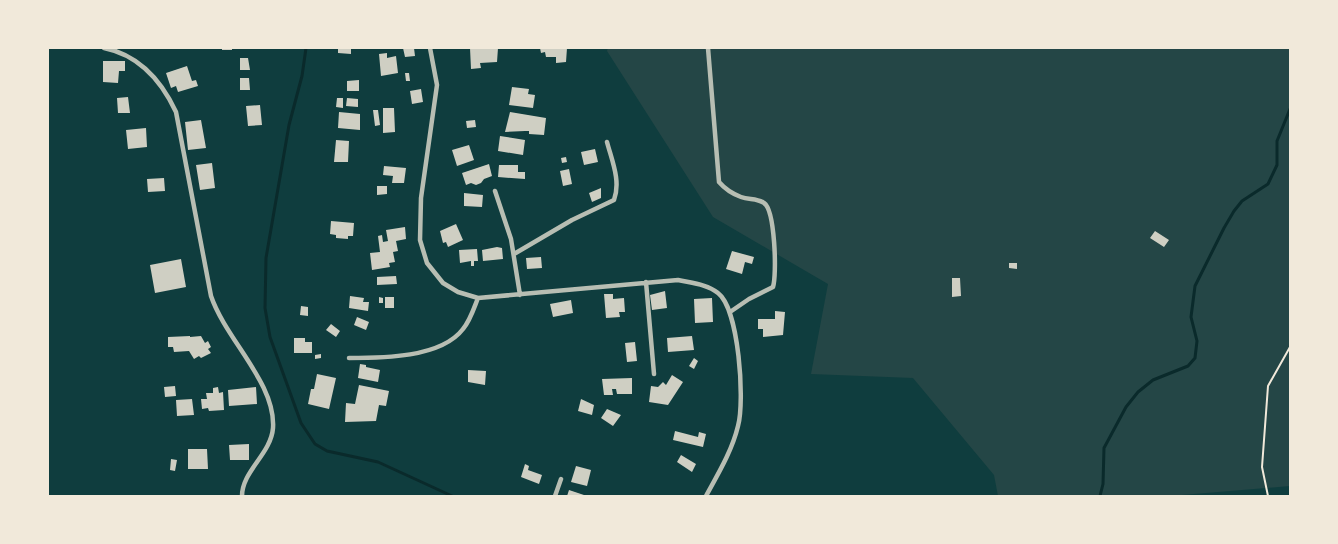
<svg xmlns="http://www.w3.org/2000/svg" width="1338" height="544" font-family="Commissioner,sans-serif">
	<style>
		.green { fill: #244646 }
		.lines { fill: none; stroke-linecap: round; stroke-linejoin: round }
		.stream { stroke: #0a2a2b; stroke-width: 3 }
		.building { fill: #cfcfc3 }
		.path { stroke: #f1e9da; stroke-width: 2 }
		.minor { stroke: #b8beb3; stroke-width: 4.5 }
	</style>
	<rect width="100%" height="100%" fill="#0f3d3e"/>
	<path class="green" d="M608,48H1290V486L1170,496H998L994,475L913,378L811,374L828,284L713,217L607,51Z"/>
	<g class="lines">
		<path class="stream" d="M306,48L302,76L289,125L266,258L265,308L270,337L301,423L315,444L327,451L378,462L452,496
			M1100,496L1103,484L1104,448L1126,407L1138,392L1153,380L1188,366L1195,358L1197,341L1191,317L1195,286L1224,228L1234,211L1242,201L1268,184L1277,165V141L1290,109"/>
	</g>
	<path class="building" d="M222,48H232V50H222Z
		M338,48H351V54L338,53Z
		M403,48H414L415,56L405,57Z
		M470,48H498L497,62L480,63L481,68L471,69Z
		M540,48H567L566,62L556,63V57H546L545,52L541,53Z
		M387,53V58L396,56L398,73L381,76L379,54Z
		M240,58H248L250,70H240Z
		M103,61H125V71H119L118,83L103,82Z
		M187,66L192,81L196,80L198,86L178,92L176,86L171,88L166,73Z
		M405,73H409L410,81H406Z
		M240,78H249L250,90H240Z
		M359,80V91H347V81Z
		M512,87L529,89L528,94L535,95L533,108L509,105Z
		M421,89L423,102L412,104L410,91Z
		M128,97L130,113H118L117,98Z
		M337,98H343V108L336,107Z
		M347,98L358,99V107L346,106Z
		M260,105L262,125L248,126L246,106Z
		M383,108H394L395,132L383,133Z
		M373,110H378L380,125L375,126Z
		M339,112L360,114V130L338,128Z
		M510,112L546,118L544,135L529,134V131H525L505,132Z
		M201,120L206,148L188,150L185,122Z
		M475,120L476,127L467,128L466,121Z
		M146,128L147,147L128,149L126,130Z
		M500,136L525,140L523,155L498,151Z
		M336,140L349,141L348,162H334Z
		M469,145L474,160L457,166L452,150Z
		M595,149L598,162L584,165L581,152Z
		M566,157L567,162L562,163L561,158Z
		M212,163L215,188L200,190L196,165Z
		M489,164L492,176L484,179L481,183L476,185L471,183L466,185L462,173Z
		M499,165H518V172H525V179L498,177Z
		M384,166L406,168L404,183H392L393,176L383,175Z
		M569,169L572,184L563,186L560,171Z
		M164,178L165,191L148,192L147,179Z
		M377,186H387V194L377,195Z
		M601,188V198L592,202L589,193Z
		M464,193L483,195L482,207L464,206Z
		M331,221L354,223L353,236H348V239L336,238V235L330,234Z
		M456,224L463,240L448,247L446,242L443,243L440,231Z
		M405,227L406,239L396,241L398,251L393,252L395,262L389,263L390,267L372,270L370,253L380,252L378,236L382,235L383,242L388,241L386,230Z
		M1155,231L1169,240L1164,247L1150,238Z
		M497,247L502,248L503,259L483,261L482,250Z
		M477,249L478,261H474V266H471V261L460,263L459,250Z
		M732,251L754,257L752,264L745,262L742,274L726,269Z
		M541,257L542,268L527,269L526,258Z
		M181,259L186,287L155,293L150,265Z
		M1009,263H1017V269L1009,268Z
		M396,276L397,284L377,285V277Z
		M952,278H960L961,296L952,297Z
		M665,291L667,308L652,310L650,295Z
		M604,294H613V299L624,298L625,312H619L620,317L606,318Z
		M350,296L364,298L363,302H369L368,311L349,308Z
		M379,297L383,298V303H379Z
		M385,297H394V308H385Z
		M712,298L713,322L695,323L694,299Z
		M571,300L573,313L553,317L550,304Z
		M301,306L308,307V316L300,315Z
		M775,311L785,312L783,335L763,337V329H758V319H775Z
		M357,317L369,322L366,330L354,325Z
		M331,324L340,331L336,337L326,330Z
		M190,336V337L201,336L205,343L208,341L211,347L208,349L211,353L201,358L199,356L194,359L189,351L174,352L173,347H168V337Z
		M692,336L694,350L668,352L667,338Z
		M294,338H305V342H312V353H294Z
		M635,342L637,361L627,362L625,343Z
		M321,354V358L315,359V355Z
		M694,358L698,361L694,369L689,366Z
		M360,364L366,365V367L380,370L378,382L358,378Z
		M468,370L486,371L485,385L468,382Z
		M317,374L336,378L329,409L308,404L311,389H314Z
		M672,375L683,382L668,405L649,402L651,386L658,387L663,382L666,385Z
		M632,378V394H617L616,389H612L613,395H604L602,379Z
		M359,385L389,391L386,406L379,405L376,421L345,422L346,403L355,404Z
		M175,386L176,396L165,397L164,387Z
		M218,387L219,393L223,392L224,410L209,411L208,408L202,409L201,399H207L206,393H213V388Z
		M256,387L257,404L229,406L228,390Z
		M192,399L194,415L177,416L176,400Z
		M581,399L594,405L592,415L578,411Z
		M607,409L621,415L613,426L601,418Z
		M675,431L698,437L699,432L706,434L703,447L673,440Z
		M249,444V460H230L229,445Z
		M188,449H207L208,469H188Z
		M681,455L696,464L692,472L677,462Z
		M171,459L177,460L175,471L170,470Z
		M525,464L529,466L528,470L542,475L539,484L521,477Z
		M576,466L591,470L587,486L571,482Z
		M569,490L587,496H567Z"/>
	<g class="lines">
		<path class="path" d="M1268,496L1262,467L1268,386L1290,347"/>
		<path class="minor" d="M104,48C139,55 162,82 176,112L211,296C226,340 276,383 273,428C271,454 242,471 242,496
			M430,48L437,85L421,198L420,240L427,263L443,283L458,292L478,298L678,280C691,283 707,284 718,293C739,309 745,401 738,426C732,451 718,474 706,496
			M708,48L719,182C725,189 733,194 741,197C749,200 757,198 764,203C775,210 777,274 773,287L749,299L730,312
			M495,191L511,239L520,295
			M514,254L572,220L614,200C621,181 612,161 607,142
			M646,282L654,374
			M349,358C382,358 441,358 463,329C470,321 474,308 478,298
			M555,496L561,479"/>
	</g>
	<rect width="1338" height="544" fill="none" stroke="#f1e9da" stroke-width="98"/>
</svg>
